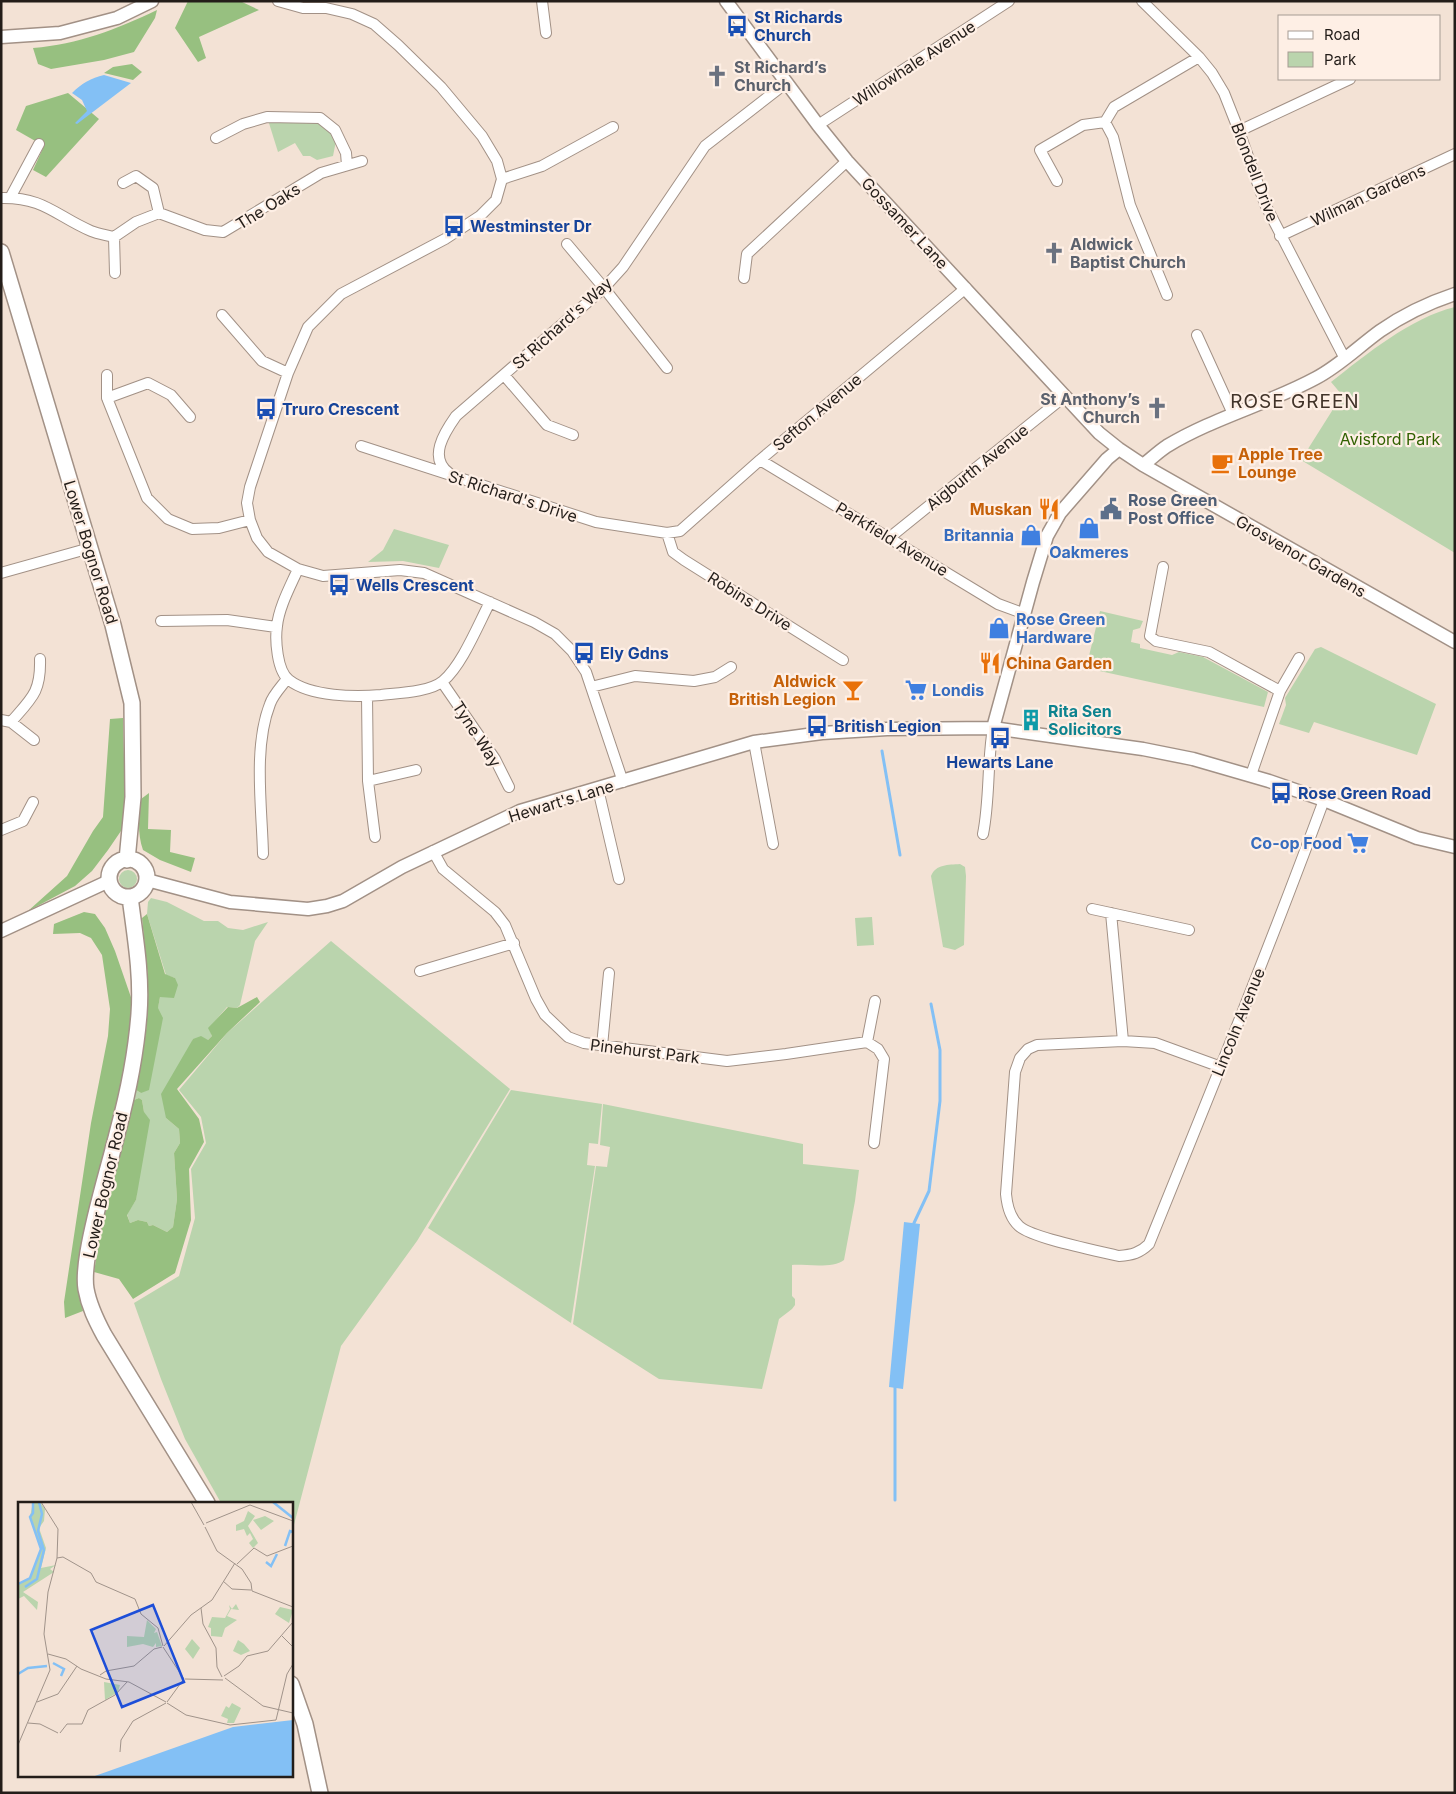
<svg xmlns="http://www.w3.org/2000/svg" width="1456" height="1794" font-family="Inter,sans-serif">
	<style>
		.green { fill: #bad4ad }
		.forest { fill: #97c080 }
		.water { fill: #83c0f5 }
		.lines { fill: none; stroke-linecap: round; stroke-linejoin: round }
		.stream { stroke: #83c0f5; stroke-width: 3 }
		.minor-casing { stroke: #a29186; stroke-width: 12 }
		.tertiary-casing { stroke: #a29186; stroke-width: 15 }
		.secondary-casing { stroke: #a29186; stroke-width: 18 }
		.minor { stroke: #fff; stroke-width: 10 }
		.tertiary { stroke: #fff; stroke-width: 12 }
		.secondary { stroke: #fff; stroke-width: 15 }
		.labels { text-anchor: middle; dominant-baseline: central; stroke-width: 4.5; stroke-linejoin: round; paint-order: stroke }
		.transit-label { font-size: 16px; font-weight: bold; fill: #164399; stroke: #feefe5; text-anchor: start }
		.street-label { font-size: 16px; fill: #231d19; stroke: #feefe5 }
		.worship-label { font-size: 16px; font-weight: bold; fill: #5b616d; stroke: #feefe5; text-anchor: start }
		.park-label { font-size: 16px; fill: #316101; stroke: #feefe5 }
		.food-label { font-size: 16px; font-weight: bold; fill: #c56008; stroke: #feefe5; text-anchor: start }
		.service-label { font-size: 16px; font-weight: bold; fill: #4e5e75; stroke: #feefe5; text-anchor: start }
		.shop-label { font-size: 16px; font-weight: bold; fill: #366cbe; stroke: #feefe5; text-anchor: end }
		.culture-label { font-size: 16px; font-weight: bold; fill: #0d838f; stroke: #feefe5; text-anchor: start }
		.quarter-label { font-size: 19px; letter-spacing: 1px; fill: #413329; stroke: #feefe5 }
		.inset-river { fill: none; stroke: #83c0f5; stroke-width: 2.5 }
		.inset-road { fill: none; stroke: #a0938a; stroke-width: 1 }
		.view { fill: #1d4ed8; fill-opacity: 0.15; stroke: #1d4ed8; stroke-width: 2.5 }
		.inset-edge { fill: none; stroke: #231d19; stroke-width: 2.5 }
	</style>
	<rect width="100%" height="100%" fill="#f3e2d5"/>
	<path class="green" d="M268,120L318,121L330,130L336,141L333,156L317,160L310,156H303L295,143L278,152Z
		M1455,307V553L1301,460L1342,395L1331,382C1367,354 1410,318 1455,307Z
		M394,529L449,545L439,568L403,561L368,562L383,550Z
		M1100,611L1143,621L1140,628L1133,630L1131,642L1140,644V648L1172,655L1179,652L1203,657L1268,692L1264,707L1086,668Z
		M1321,647L1436,704L1417,755L1314,722L1309,733L1279,724L1286,705L1285,698L1315,649Z
		M960,864L965,867L966,876L964,945L955,950L943,947L931,876C936,864 948,865 960,864Z
		M119 879a9 9 0 1 1 18 0a9 9 0 1 1-18 0Z
		M151,898L167,902L204,921H218L228,928L243,930L268,922L255,941L240,1005L237,1008L227,1007L209,1028L212,1036L208,1040L193,1039L166,1118L179,1129L180,1143L174,1153L177,1199L173,1227L167,1232L153,1225L149,1226L147,1222L138,1220L130,1223L127,1214L136,1200L144,1112L142,1100L139,1098L134,1100L136,1090L141,1093L160,997L175,978L166,975L147,914L148,902Z
		M872,917L874,945L857,946L855,918Z
		M331,941L510,1089L417,1241L341,1346L291,1536V1503H221L185,1439L161,1379L134,1303L179,1276L195,1218L191,1169L206,1143L201,1117L179,1090L227,1033Z
		M511,1090L602,1104L598,1144L589,1143L587,1165L595,1166L571,1323L428,1228Z
		M603,1104L803,1144V1164L859,1170L855,1201L844,1260C833,1269 805,1264 792,1265V1296L795,1299V1305L792,1309L779,1319L762,1389L659,1379L573,1324L596,1166L607,1167L610,1147L600,1145Z"/>
	<path class="forest" d="M188,1H240L259,10L199,37L206,58L198,62L175,28Z
		M157,10L155,18L134,52L104,60L51,69L38,64L33,48C79,44 115,30 157,10Z
		M132,64L142,72L133,80L104,73L113,67Z
		M68,93L99,119L46,177L33,170L44,146L16,130L26,106Z
		M123,718L125,797L123,828L108,850L92,871L75,886L28,911L67,876L93,831L103,817L110,719Z
		M149,793L148,829L171,830L170,852L195,858L191,872L160,860L143,850C137,833 139,816 141,799Z
		M84,912L95,914L105,928L115,951L134,1006L131,1035L80,1293L83,1311L65,1318L64,1302L91,1123L108,1036L110,1009L102,955L91,938L80,933L53,934L54,924Z
		M147,914L165,974L175,978L178,985L174,998L160,997L158,1008L163,1018L149,1090L141,1093L136,1090L146,1031L148,1006V978L142,918Z
		M257,997L260,1002L227,1033L177,1089L199,1119L204,1142L189,1169L191,1220L175,1273L133,1299L119,1279L94,1272L101,1229L134,1100L139,1098L142,1100L144,1112L150,1120L136,1200L127,1215L130,1223L138,1220L147,1222L149,1226L153,1225L167,1232L173,1227L177,1199L174,1153L180,1143L179,1129L166,1118L161,1094L193,1039L201,1036L208,1040L212,1036L208,1028L228,1007L237,1008Z"/>
	<path class="water" d="M104,75L131,83L77,124L75,123L87,111L82,100L72,93C82,83 91,78 104,75Z
		M904,1222L920,1224L903,1389L889,1387Z"/>
	<g class="lines">
		<path class="stream" d="M882,751L900,855
			M914,1223L929,1191L940,1101V1050L931,1004
			M895,1387V1500"/>
		<g class="minor-casing">
			<path id="minor" d="M278,1L303,8H326L352,14L374,24L398,45L441,87L482,136L497,161L502,179L496,200L480,216L445,239L341,294L308,327L288,373L250,487L247,503L250,520L257,538L268,552L298,569L323,576L400,570L424,573L534,622L555,634L572,651L586,672L623,782
				M542,1L546,33
				M1142,1L1199,57L1212,73L1224,93L1239,131L1265,204L1345,359
				M818,125L1009,1
				M1239,131L1350,79
				M216,138L243,124L267,117L320,118L335,130L346,153L347,165
				M502,179L542,166L613,127
				M1057,181L1040,150L1083,125L1105,122
				M123,183L136,176L153,188L159,213
				M1,198C44,197 56,216 91,231C98,234 107,235 114,237L136,222L159,213
				M10,198L39,144
				M159,213L205,230L223,232L321,173L362,161
				M1280,236L1455,154
				M114,237L115,273
				M567,244L604,288L667,368
				M744,278L747,254L847,161
				M1167,295L1130,205L1113,137L1105,122L1114,107L1199,57
				M222,315L262,361L288,373
				M1197,335L1233,414
				M107,375V398L147,498L168,519L192,529L219,528L250,520
				M504,375L547,425L573,435
				M107,398L148,383L171,395L190,417
				M361,446L596,522L667,533L680,531L760,460L966,288
				M760,460L998,604L1025,614
				M449,473C428,458 444,433 456,416L604,288L623,267L705,146L786,83
				M667,533L673,552L684,560L843,660
				M889,538L1065,396
				M1163,567L1150,636L1156,641L1209,652L1280,691
				M298,569C290,587 279,607 277,626C275,640 277,671 289,680C311,697 355,697 381,695C399,693 430,692 443,681C462,665 478,625 490,602
				M1,573L90,548
				M161,621L227,620L276,627
				M442,682L495,759L509,787
				M591,687L635,676L694,681L715,677L731,667
				M367,696L368,781L375,837
				M1,720L11,722L34,740
				M11,722C32,698 41,692 40,659
				M754,742L773,844
				M1251,775L1280,691L1299,658
				M368,781L416,770
				M598,789L619,879
				M1,830L23,821L33,802
				M983,834C990,799 987,763 993,728
				M433,851L443,869L495,912L505,925L536,999L545,1015L568,1037L584,1043L727,1061L786,1054L867,1042
				M263,854C262,808 253,747 270,704C273,695 281,687 287,679
				M1092,909L1189,930
				M1111,913L1123,1041
				M420,971L514,943
				M867,1042L878,1049L884,1059L874,1143
				M867,1042L875,1001
				M602,1046L609,973
				M1221,1067L1155,1043L1123,1041L1037,1045L1028,1049L1020,1058L1015,1072L1006,1194C1007,1205 1010,1218 1019,1226C1031,1238 1099,1251 1119,1256C1132,1255 1140,1253 1149,1244C1209,1096 1269,949 1324,800"/>
		</g>
		<g class="tertiary-casing">
			<path id="tertiary" d="M726,1L818,125L847,161L1099,433L1119,449L1143,465L1455,642
				M1,37L60,33L117,18L152,1
				M1143,465C1151,459 1158,452 1167,446C1213,418 1268,404 1316,378C1339,366 1358,347 1380,331C1403,315 1428,303 1455,294
				M993,728L1033,582L1047,536L1060,513L1107,459L1119,449
				M147,880L230,902L308,909L327,906L343,901L402,867L520,811L754,742L822,733L887,729L993,728L1143,749L1193,759L1269,781L1324,800L1417,838L1455,847
				M1,931L109,881"/>
		</g>
		<g class="secondary-casing">
			<path id="secondary" d="M1,252L113,625L132,703L133,797L127,860
				M109 878a19 19 0 1 1 38 0a19 19 0 1 1-38 0Z
				M130,897C135,936 142,975 139,1014C136,1053 128,1093 118,1130C108,1171 95,1210 88,1252C86,1264 84,1277 86,1289C89,1306 96,1320 104,1335L207,1503
				M291,1684L305,1724L320,1793"/>
		</g>
		<use href="#minor" class="minor"/>
		<use href="#tertiary" class="tertiary"/>
		<use href="#secondary" class="secondary"/>
	</g>
	<defs>
		<g id="bus-bare" transform="scale(1.725)"><path d="M-5-6H5V4H4V6H2V4H-2V6H-4V4H-5ZM-3.5-4V0h7V-4ZM-3.5 1.2v1.5H-2V1.2ZM2 1.2v1.5H3.5V1.2Z" fill="#1a4fb4" stroke="#feefe5" stroke-width="2.5" paint-order="stroke"/></g>
		<g id="church-bare" transform="scale(1.725)"><path d="M-1.2-6h2.4v3.5h3.3v2.4h-3.3V6h-2.4V-.1h-3.3v-2.4h3.3Z" fill="#6b7280" stroke="#feefe5" stroke-width="2.5" paint-order="stroke"/></g>
		<g id="cafe-bare" transform="scale(1.725)"><path d="M-5.5-4.5H6V0H3Q3 3.5 0 3.5H-2.5Q-5.5 3.5-5.5 0ZM3-3.2v2h1.7v-2ZM-6 4.5H4V6H-6Z" fill="#e8710a" stroke="#feefe5" stroke-width="2.5" paint-order="stroke"/></g>
		<g id="restaurant-bare" transform="scale(1.725)"><path d="M-5-6h1v4h1v-4h1v4h1v-4h1v5L-1.5 .5V6h-2V.5L-5-1ZM5-6V6H3V1.5H1.5Q1.5-4 5-6Z" fill="#e8710a" stroke="#feefe5" stroke-width="2.5" paint-order="stroke"/></g>
		<g id="civic-bare" transform="scale(1.725)"><path d="M-.6-6.5H3V-4.5H.6V-3L4-1V1h2V6H-6V1h2V-1L-.6-3ZM-1.2 2.5V6h2.4V2.5Z" fill="#5c6f8a" stroke="#feefe5" stroke-width="2.5" paint-order="stroke"/></g>
		<g id="shop-bare" transform="scale(1.725)"><path d="M-5-2.5h2.3a2.7 3.5 0 0 1 5.4 0H5L5.5 6h-11ZM-1.5-2.5h3a1.5 2.3 0 0 0-3 0Z" fill="#3f7fe0" stroke="#feefe5" stroke-width="2.5" paint-order="stroke"/></g>
		<g id="bar-bare" transform="scale(1.725)"><path d="M-6-5H6L.8 .8V4.5H3.5V6h-7V4.5H-.8V.8Z" fill="#e8710a" stroke="#feefe5" stroke-width="2.5" paint-order="stroke"/></g>
		<g id="supermarket-bare" transform="scale(1.725)"><path d="M-6-5.5h2.5l.6 2H6L4.5 2H-2.5L-4.4-4H-6ZM-1.5 3.2a1.3 1.3 0 1 0 .1 0ZM3 3.2a1.3 1.3 0 1 0 .1 0Z" fill="#3f7fe0" stroke="#feefe5" stroke-width="2.5" paint-order="stroke"/></g>
		<g id="building-bare" transform="scale(1.725)"><path d="M-4-6H4V6H1V3H-1V6H-4ZM-2.5-4.3h1.7v1.8h-1.7ZM.8-4.3h1.7v1.8H.8ZM-2.5-1h1.7V.8h-1.7ZM.8-1h1.7V.8H.8Z" fill="#0f9aa8" stroke="#feefe5" stroke-width="2.5" paint-order="stroke"/></g>
	</defs>
	<g fill-rule="evenodd">
		<use href="#bus-bare" x="737" y="26"/>
		<use href="#church-bare" x="717" y="76"/>
		<use href="#bus-bare" x="454" y="226"/>
		<use href="#church-bare" x="1054" y="253"/>
		<use href="#church-bare" x="1157" y="408"/>
		<use href="#bus-bare" x="266" y="409"/>
		<use href="#cafe-bare" x="1222" y="463"/>
		<use href="#restaurant-bare" x="1049" y="509"/>
		<use href="#civic-bare" x="1111" y="509"/>
		<use href="#shop-bare" x="1089" y="528"/>
		<use href="#shop-bare" x="1031" y="535"/>
		<use href="#bus-bare" x="339" y="585"/>
		<use href="#shop-bare" x="999" y="628"/>
		<use href="#bus-bare" x="584" y="653"/>
		<use href="#restaurant-bare" x="990" y="663"/>
		<use href="#bar-bare" x="853" y="690"/>
		<use href="#supermarket-bare" x="916" y="690"/>
		<use href="#building-bare" x="1031" y="720"/>
		<use href="#bus-bare" x="817" y="726"/>
		<use href="#bus-bare" x="1000" y="738"/>
		<use href="#bus-bare" x="1281" y="793"/>
		<use href="#supermarket-bare" x="1358" y="843"/>
	</g>
	<g class="labels">
		<g class="transit-label">
			<text x="754" y="17">St Richards<tspan x="754" dy="18">Church</tspan></text>
			<text x="470" y="226">Westminster Dr</text>
			<text x="282" y="409">Truro Crescent</text>
			<text x="356" y="585">Wells Crescent</text>
			<text x="600" y="653">Ely Gdns</text>
			<text x="834" y="726">British Legion</text>
			<text x="1000" y="762" text-anchor="middle">Hewarts Lane</text>
			<text x="1298" y="793">Rose Green Road</text>
		</g>
		<g class="street-label">
			<text transform="translate(914 63) rotate(-33)">Willowhale Avenue</text>
			<text transform="translate(1255 172) rotate(69)">Blondell Drive</text>
			<text transform="translate(1368 195) rotate(-25)">Wilman Gardens</text>
			<text transform="translate(268 206) rotate(-32)">The Oaks</text>
			<text transform="translate(905 223) rotate(47)">Gossamer Lane</text>
			<text transform="translate(562 323) rotate(-42)">St Richard's Way</text>
			<text transform="translate(817 412) rotate(-40)">Sefton Avenue</text>
			<text transform="translate(977 467) rotate(-39)">Aigburth Avenue</text>
			<text transform="translate(513 496) rotate(18)">St Richard's Drive</text>
			<text transform="translate(892 539) rotate(31)">Parkfield Avenue</text>
			<text transform="translate(91 552) rotate(73)">Lower Bognor Road</text>
			<text transform="translate(1301 556) rotate(30)">Grosvenor Gardens</text>
			<text transform="translate(750 601) rotate(32)">Robins Drive</text>
			<text transform="translate(477 734) rotate(57)">Tyne Way</text>
			<text transform="translate(561 801) rotate(-17)">Hewart's Lane</text>
			<text transform="translate(1238 1022) rotate(-68)">Lincoln Avenue</text>
			<text transform="translate(645 1051) rotate(7)">Pinehurst Park</text>
			<text transform="translate(105 1185) rotate(-77)">Lower Bognor Road</text>
		</g>
		<g class="worship-label">
			<text x="734" y="67">St Richard’s<tspan x="734" dy="18">Church</tspan></text>
			<text x="1070" y="244">Aldwick<tspan x="1070" dy="18">Baptist Church</tspan></text>
			<text x="1140" y="399" text-anchor="end">St Anthony’s<tspan x="1140" dy="18">Church</tspan></text>
		</g>
		<g class="park-label">
			<text x="1390" y="439">Avisford Park</text>
		</g>
		<g class="food-label">
			<text x="1238" y="454">Apple Tree<tspan x="1238" dy="18">Lounge</tspan></text>
			<text x="1032" y="509" text-anchor="end">Muskan</text>
			<text x="1006" y="663">China Garden</text>
			<text x="836" y="681" text-anchor="end">Aldwick<tspan x="836" dy="18">British Legion</tspan></text>
		</g>
		<g class="service-label">
			<text x="1128" y="500">Rose Green<tspan x="1128" dy="18">Post Office</tspan></text>
		</g>
		<g class="shop-label">
			<text x="1014" y="535">Britannia</text>
			<text x="1089" y="552" text-anchor="middle">Oakmeres</text>
			<text x="1016" y="619" text-anchor="start">Rose Green<tspan x="1016" dy="18">Hardware</tspan></text>
			<text x="932" y="690" text-anchor="start">Londis</text>
			<text x="1342" y="843">Co-op Food</text>
		</g>
		<g class="culture-label">
			<text x="1048" y="711">Rita Sen<tspan x="1048" dy="18">Solicitors</tspan></text>
		</g>
		<g class="quarter-label">
			<text x="1295" y="401">ROSE GREEN</text>
		</g>
	</g>
	<g transform="translate(18 1502)">
		<rect width="275" height="275" fill="#f3e2d5"/>
		<path d="M15,0H22L27,7L26,19L21,26L28,46L23,66L38,63L32,67L36,70L5,90L20,100L19,108L6,94L0,97V82L12,76L23,48L12,15ZM230,9L237,14L230,24L240,41L235,46L231,41L235,37L232,31L229,34L226,27L218,29V23L226,19ZM247,14L256,19L243,28L235,18ZM218,102L221,108L213,107L209,114L219,118L207,126L204,135L193,134V126L190,125L194,115L207,116L212,107L211,103L214,107ZM262,105L275,108L271,121L257,112ZM129,118L138,127L136,131L139,130L144,144L138,145V141L135,145L125,142L109,145V134L126,135ZM174,137L182,146L175,157L167,147ZM220,138L226,142L232,149L223,153L215,149ZM86,180L102,183L100,190L87,198ZM214,201L223,206L216,221H209L210,217L203,214L208,204L211,206Z" fill="#bad4ad"/>
		<path d="M275,218V275H74L215,225Z" fill="#83c0f5"/>
		<path class="inset-river" d="M255,0L275,16M267,44L272,29L275,30M248,60L253,64L259,52M0,82L12,76L23,47L12,15L15,11V0M7,85L19,77L26,48L20,29L24,12L21,0M35,161L46,167L43,174M0,172L10,166L29,164"/>
		<path class="inset-road" d="M23,0L40,27L39,56L45,55L73,71L78,80L117,97L123,112L140,126L145,144M173,0L186,23M188,21L232,3L275,19M187,25L199,49L224,67L233,81L234,89L275,105M219,62L236,46L249,54L275,44M205,79L214,87L233,88M183,106L185,122L198,146L199,165L204,175M264,134L275,145M146,144L173,113L194,98L217,61M145,145L166,177M30,152L48,157L63,167L88,177L111,180L148,200M82,173L88,169L116,164L136,147L144,145M206,174L221,164L229,154L250,149L275,120M207,176L245,204L275,211M167,177L205,178M19,200L40,192L59,164M149,200L165,178M149,201L168,213L212,223L258,218L269,172L275,162M10,221L22,222L40,231M42,231L49,222H64L70,208L97,193L109,180M0,243L32,168L26,132L30,90L39,56M102,250L103,238L115,219L148,201"/>
		<path class="view" d="M135,103L166,180L104,205L73,128Z"/>
		<rect width="275" height="275" class="inset-edge"/>
	</g>
	<rect width="1456" height="1794" fill="none" stroke="#231d19" stroke-width="5"/>
	<rect x="1278" y="15" width="162" height="65" fill="#feefe5" stroke="#a69b93"/>
	<rect x="1288" y="31" width="25" height="8" fill="#ffffff" stroke="#a69b93"/>
	<text x="1324" y="40" font-size="15" fill="#231d19">Road</text>
	<rect x="1288" y="52" width="25" height="15" fill="#bad4ad" stroke="#a69b93"/>
	<text x="1324" y="65" font-size="15" fill="#231d19">Park</text>
</svg>
